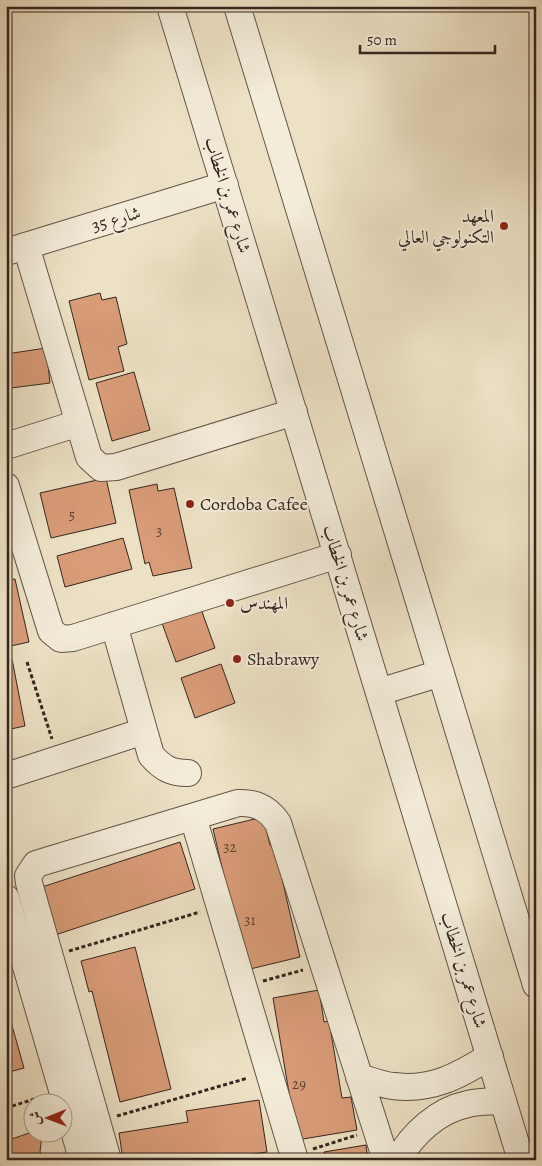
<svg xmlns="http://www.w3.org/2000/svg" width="542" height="1166" font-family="Alegreya,Amiri,serif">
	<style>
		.building { fill: #d99c78; stroke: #35251f }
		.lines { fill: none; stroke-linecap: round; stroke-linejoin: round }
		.minor-casing { stroke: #635448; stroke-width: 28 }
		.path { stroke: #35251f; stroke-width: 3; stroke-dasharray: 4 2.5; stroke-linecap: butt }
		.minor { stroke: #f3ecd9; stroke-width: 26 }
		.poi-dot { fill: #8f2418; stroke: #f3ecd9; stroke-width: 2 }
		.labels { text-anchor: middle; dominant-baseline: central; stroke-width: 4; stroke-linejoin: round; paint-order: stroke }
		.number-label { font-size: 15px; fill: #5e4335 }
		.street-label { font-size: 18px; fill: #35251f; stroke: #f3ecd9 }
		.poi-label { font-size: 18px; fill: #35251f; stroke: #f3ecd9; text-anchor: start }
	</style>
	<rect width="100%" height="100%" fill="#ede1c5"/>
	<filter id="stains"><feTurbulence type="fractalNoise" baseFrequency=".004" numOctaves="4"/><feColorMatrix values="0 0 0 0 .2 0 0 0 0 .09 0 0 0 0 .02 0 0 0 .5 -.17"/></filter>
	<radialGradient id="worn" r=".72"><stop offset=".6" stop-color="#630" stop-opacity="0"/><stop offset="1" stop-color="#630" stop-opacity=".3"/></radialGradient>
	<path class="building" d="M100,293L102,300L116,297L127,344L118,347L124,371L89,380L69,301Z
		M46,348L50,383L11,388L6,354Z
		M134,372L150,430L112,441L96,383Z
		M106,478L116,523L51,538L40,493Z
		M157,484L158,491L174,488L192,568L153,576L149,562L145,564L129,490Z
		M123,538L132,569L65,587L57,556Z
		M15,579L29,642L6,647V580Z
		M201,609L215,648L176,662L162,623Z
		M12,659L25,726L6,730V660Z
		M221,664L235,703L195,718L181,678Z
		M263,817L270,845L274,844L300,957L246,970L213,829Z
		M180,842L195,889L55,935L39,888Z
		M135,947L171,1089L120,1102L92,991L89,992L81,961Z
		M319,990L324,1022L329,1021L342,1098L351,1097L357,1130L297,1140L273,998Z
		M11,1022L24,1068L6,1073V1024Z
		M259,1100L267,1152L215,1160H123L119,1133L188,1122L186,1111Z
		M32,1132L42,1134L40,1152L44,1160H6V1141Z
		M366,1145L368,1160H325L324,1152Z"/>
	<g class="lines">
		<g class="minor-casing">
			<path id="minor" d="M170,6L521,1160
				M237,6L536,985
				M26,246L89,457L101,468L116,467L294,412
				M6,252L225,185
				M6,446L79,423
				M6,486L51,631L61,639L73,638L338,555
				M114,625L151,755C162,768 171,773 188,773
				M379,692L441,673
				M6,776L144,731
				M193,817L295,1160
				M6,898L79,1148L80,1160
				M359,1077C370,1080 382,1085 393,1086C431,1091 459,1076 490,1056
				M108,1160L29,883L28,876L36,864L238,803C256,802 268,808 278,823L386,1160
				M398,1160C412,1134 438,1110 468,1104C479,1101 492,1102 503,1101"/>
		</g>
		<path class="path" d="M27,662L52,739
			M69,951L200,912
			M263,981L303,970
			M6,1108L41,1097
			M117,1116L248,1078
			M313,1149L357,1135"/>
		<use href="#minor" class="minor"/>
	</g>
	<g class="poi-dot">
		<circle cx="504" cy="226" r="5"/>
		<circle cx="190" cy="504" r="5"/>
		<circle cx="230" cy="603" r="5"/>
		<circle cx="237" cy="659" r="5"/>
	</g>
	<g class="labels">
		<g class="number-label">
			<text x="72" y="515">5</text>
			<text x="159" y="531">3</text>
			<text x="230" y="847">32</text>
			<text x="250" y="920">31</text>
			<text x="299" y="1084">29</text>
		</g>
		<g class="street-label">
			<text transform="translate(228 195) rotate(73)">شارع عمر بن الخطاب</text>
			<text transform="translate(116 219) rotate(-17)">شارع 35</text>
			<text transform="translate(346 583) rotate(73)">شارع عمر بن الخطاب</text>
			<text transform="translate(464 970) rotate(73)">شارع عمر بن الخطاب</text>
		</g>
		<g class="poi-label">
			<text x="494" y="216" text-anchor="end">المعهد<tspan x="494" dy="21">التكنولوجي العالي</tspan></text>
			<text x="200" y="504">Cordoba Cafee</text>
			<text x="240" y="603">المهندس</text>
			<text x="247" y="659">Shabrawy</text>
		</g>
	</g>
	<rect width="542" height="1166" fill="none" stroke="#ede1c5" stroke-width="25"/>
	<rect x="8" y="8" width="527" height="1151" fill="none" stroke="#35251f" stroke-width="2.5"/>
	<rect x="12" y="12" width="517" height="1141" fill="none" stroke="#35251f"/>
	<g transform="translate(48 1118) rotate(269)"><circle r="24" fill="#f3ecd9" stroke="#a79c8f"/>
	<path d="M0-4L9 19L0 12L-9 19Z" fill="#8f2418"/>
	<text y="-8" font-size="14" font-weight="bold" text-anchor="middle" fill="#35251f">ش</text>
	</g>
	<path d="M360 45v8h135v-8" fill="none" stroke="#35251f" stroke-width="2.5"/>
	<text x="367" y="45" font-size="15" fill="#35251f" stroke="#f3ecd9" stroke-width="4" paint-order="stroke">50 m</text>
	<rect width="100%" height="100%" filter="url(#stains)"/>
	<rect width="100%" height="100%" fill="url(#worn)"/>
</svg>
